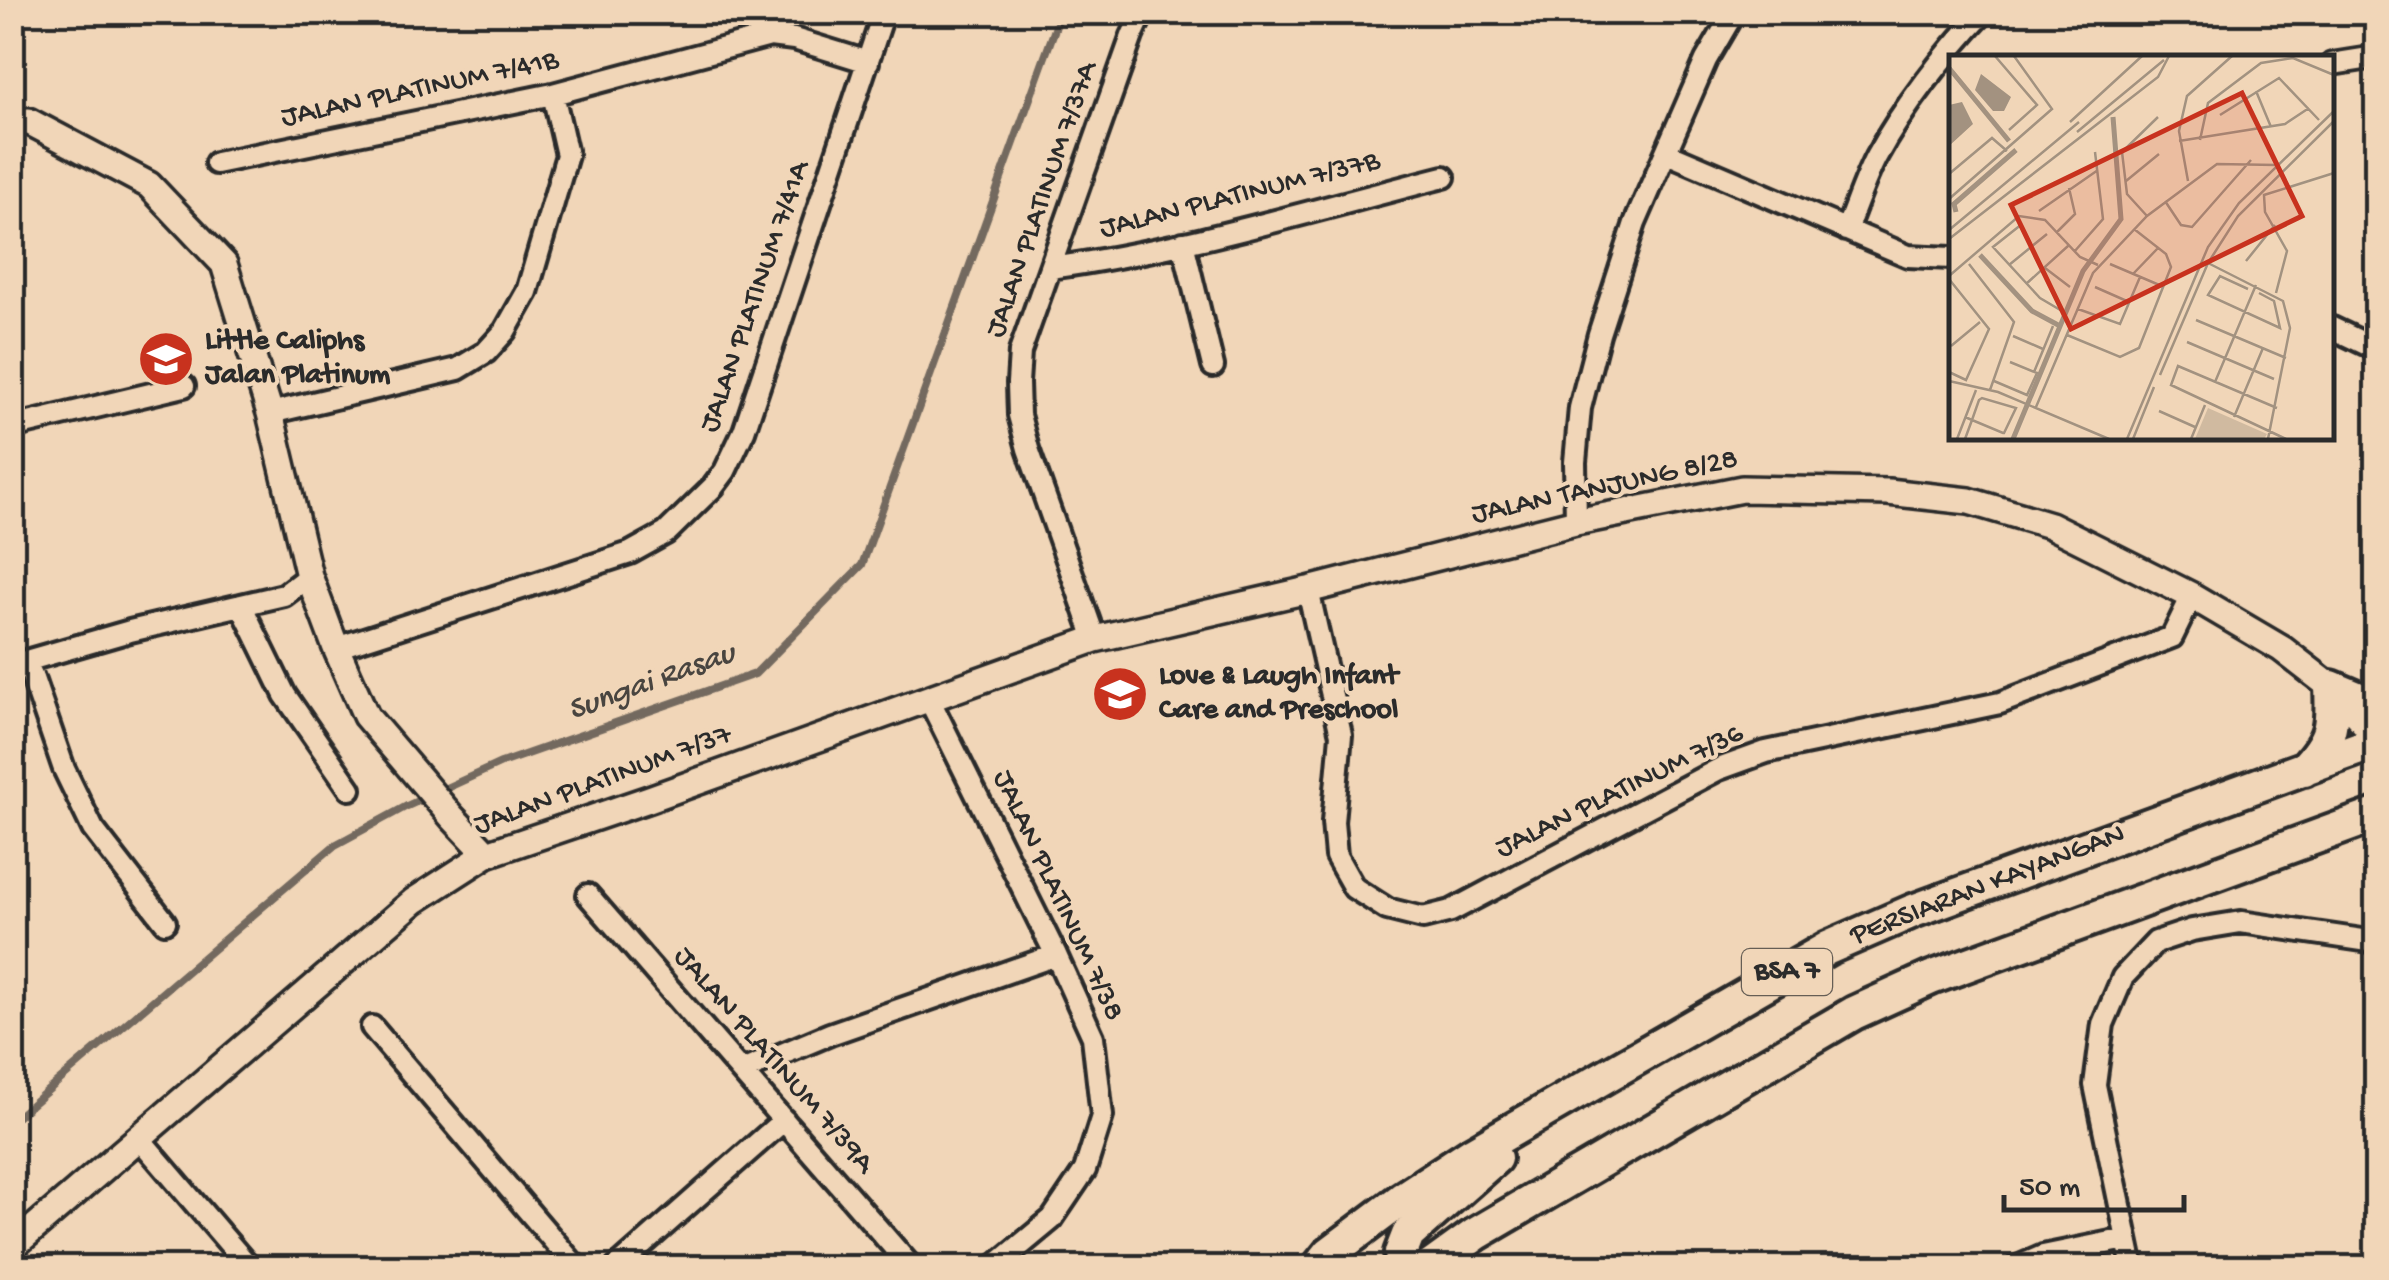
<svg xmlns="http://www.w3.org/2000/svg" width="2389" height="1280" font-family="'Gochi Hand',sans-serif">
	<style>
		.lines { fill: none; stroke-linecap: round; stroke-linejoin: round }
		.stream { stroke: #73695e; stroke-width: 8 }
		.minor-casing { stroke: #2b2b2b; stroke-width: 28 }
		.tertiary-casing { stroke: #2b2b2b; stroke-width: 32 }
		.primary-casing { stroke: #2b2b2b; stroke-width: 40 }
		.minor { stroke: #f1d6b8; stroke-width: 20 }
		.tertiary { stroke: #f1d6b8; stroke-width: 25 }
		.primary { stroke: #f1d6b8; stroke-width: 32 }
		.labels { text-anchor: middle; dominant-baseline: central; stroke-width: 8; stroke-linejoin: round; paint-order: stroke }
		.shield { fill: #f1d6b8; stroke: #665e55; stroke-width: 2.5 }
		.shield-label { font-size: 28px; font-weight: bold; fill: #2b2b2b }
		.street-label { font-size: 30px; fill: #2b2b2b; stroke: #f1d6b8 }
		.poi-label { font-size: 30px; font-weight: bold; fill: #2b2b2b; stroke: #f1d6b8; text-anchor: start }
		.water-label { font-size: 32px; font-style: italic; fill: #494540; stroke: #f1d6b8 }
		.inset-river { fill: none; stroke: #a39280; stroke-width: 5 }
		.inset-road { fill: none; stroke: #a29280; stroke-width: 2.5 }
		.view { fill: #c8321e; fill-opacity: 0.15; stroke: #c8321e; stroke-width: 5 }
		.inset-edge { fill: none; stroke: #2b2b2b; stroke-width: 5 }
	</style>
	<rect width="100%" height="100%" fill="#f1d6b8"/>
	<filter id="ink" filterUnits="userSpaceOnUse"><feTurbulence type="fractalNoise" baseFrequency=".01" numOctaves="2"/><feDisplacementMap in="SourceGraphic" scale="20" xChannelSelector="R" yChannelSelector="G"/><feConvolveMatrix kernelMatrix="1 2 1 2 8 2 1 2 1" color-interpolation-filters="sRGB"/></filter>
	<g filter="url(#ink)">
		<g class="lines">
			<path class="stream" d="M12,1121L335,845L407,806L501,763L755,674L862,565L1061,12"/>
			<g class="minor-casing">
				<path id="minor" d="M2332,64L2376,57
					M1667,153L1908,256L1952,258
					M216,163L553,94L770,36L794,39L868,62
					M12,196L15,195
					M1846,230C1856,206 1864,180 1876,157C1902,109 1946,52 1984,12
					M1183,243L1213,366
					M1050,268C1183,250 1313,210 1444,177
					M2332,328L2376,349
					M270,413L458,369L486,352L505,331L527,292L567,155L553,94
					M12,427L184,386
					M1576,522L1575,462L1580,408L1599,334L1635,223L1706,60L1734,12
					M1308,590L1341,735L1333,822L1336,856L1354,888L1387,909L1423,918L1451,911L1719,769L1766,752L2000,703L2172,637L2192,596
					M241,605L285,695L350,789
					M1095,639L1028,449L1019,415L1018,383L1020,352L1132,36L1143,12
					M336,648L630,553L666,533L713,487L725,471L744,431L884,12
					M27,661L64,769L93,829L165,922
					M12,665L130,631L284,595L309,576
					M929,699L1056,955L1093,1037L1102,1116L1085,1170L1052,1219L993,1268
					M588,895L912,1268
					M372,1027L577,1268
					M742,1071L830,1034L1056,955
					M139,1138L250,1268
					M616,1268L784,1120
					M2015,1268L2043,1256L2126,1239
					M2133,1268L2095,1085L2103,1024L2123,977L2156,942L2192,930L2241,922L2376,942"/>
			</g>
			<g class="tertiary-casing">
				<path id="tertiary" d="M12,125L28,121L149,185L224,264L270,413L309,576L336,648L366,716L452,817L487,854
					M12,1247L414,901L487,854L649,799L1095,639L1308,590L1576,522L1742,489L1888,492L1969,501L2050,525L2192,596L2282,649L2331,687L2376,736"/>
			</g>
			<g class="primary-casing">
				<path id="primary" d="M2304,769C2332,739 2333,726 2331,687L2376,706
					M1318,1268L1330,1253L1402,1199L1474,1152L1828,948L1913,911L2376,742
					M1403,1268L1401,1253L1408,1235L1495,1158
					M1429,1268L1476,1234L1854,1013L1931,978L2376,815"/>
			</g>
			<use href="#minor" class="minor"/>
			<use href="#tertiary" class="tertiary"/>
			<use href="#primary" class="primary"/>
		</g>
	</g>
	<defs>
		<g id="school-disc" transform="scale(2.875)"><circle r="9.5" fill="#c8321e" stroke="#f1d6b8"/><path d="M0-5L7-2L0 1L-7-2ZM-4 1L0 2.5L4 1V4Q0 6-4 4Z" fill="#fff"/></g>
	</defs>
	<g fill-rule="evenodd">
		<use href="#school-disc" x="166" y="359"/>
		<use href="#school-disc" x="1120" y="694"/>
	</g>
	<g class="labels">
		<rect class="shield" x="1742" y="949" width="90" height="46" rx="8"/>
		<g class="shield-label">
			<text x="1787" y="972">BSA 7</text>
		</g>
		<g class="street-label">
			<text transform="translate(420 90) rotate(-12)">JALAN PLATINUM 7/41B</text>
			<text transform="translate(1240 196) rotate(-14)">JALAN PLATINUM 7/37B</text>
			<text transform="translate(1043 200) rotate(-71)">JALAN PLATINUM 7/37A</text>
			<text transform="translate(756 297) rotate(-71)">JALAN PLATINUM 7/41A</text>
			<text transform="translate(1605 488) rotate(-12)">JALAN TANJUNG 8/28</text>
			<text transform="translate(603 781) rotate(-20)">JALAN PLATINUM 7/37</text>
			<text transform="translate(1620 792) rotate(-26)">JALAN PLATINUM 7/36</text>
			<text transform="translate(1988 886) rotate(-21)">PERSIARAN KAYANGAN</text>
			<text transform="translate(1057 896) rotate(65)">JALAN PLATINUM 7/38</text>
			<text transform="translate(773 1061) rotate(49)">JALAN PLATINUM 7/39A</text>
		</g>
		<g class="poi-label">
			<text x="205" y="342">Little Caliphs<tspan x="205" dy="34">Jalan Platinum</tspan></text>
			<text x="1159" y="677">Love &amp; Laugh Infant<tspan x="1159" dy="34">Care and Preschool</tspan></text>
		</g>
		<g class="water-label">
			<text transform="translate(652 683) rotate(-20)">Sungai Rasau</text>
		</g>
	</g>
	<g transform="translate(1949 55)">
		<rect width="385" height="385" fill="#f1d6b8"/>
		<path d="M259,353L318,379L315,384H246Z" fill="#d0baa0"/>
		<path d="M32,19L62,42L55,56H44L26,35ZM13,47L24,69L0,91V50Z" fill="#a39280"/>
		<path class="inset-river" d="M0,13L60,86M7,157L5,149L67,95M31,200L83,256L111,271M64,384L134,216L172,164L164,62"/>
		<path class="inset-road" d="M46,1L88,50L60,75M307,36L322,72M271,60L330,23L370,65M121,67L193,1M128,77L215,5M251,85L259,48L312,8L344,3L385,20M230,86L336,69L360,53M0,119L43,83L58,96M177,126L210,99M239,126L230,76L238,41L283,1M0,144L103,54L65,1M216,146L232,170L243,172L302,105M90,156L149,115M198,161L178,139L173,97L209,62M73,169L44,192L91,243L113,256M0,175L130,67M107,178L126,159L120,133M0,184L209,22L220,1M125,197L154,164L146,97M297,206L326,170M259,208L334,246L341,273L319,384M20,209L65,267L41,335M161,209L215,232M60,210L98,179M96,213L121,232M184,219L209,193M0,221L70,161L96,165L131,202L149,210M0,224L40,274L17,325L0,317M77,229L119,191M146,232L180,247M299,234L271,221L259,240L331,273L325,246L310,238M327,238L338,196L316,157L315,140L385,118M129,254L171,269L191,222M247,265L337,303M118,280L171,302L190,293L222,212L217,199L185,174M64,281L94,294M238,287L325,324M2,291L31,267M85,317L104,271M211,320L259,208L289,161L385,66M0,326L49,337L160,384M45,326L78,340L88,318L61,307M266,327L307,230M87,352L144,218L198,161L268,109L327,110M328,353L229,311L222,330L337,384M210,356L246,372M285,362L314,293M8,384L27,335M16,384L23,365L30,345L33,343L67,353L55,378H54L23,365L16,362M178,384L259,192L290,148L385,56M184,384L205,332M242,384L256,350"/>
		<path class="view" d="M293,38L353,161L122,274L62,150Z"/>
		<rect width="385" height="385" class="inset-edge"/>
	</g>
	<rect width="2389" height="1280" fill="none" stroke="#f1d6b8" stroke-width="50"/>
	<rect x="25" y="25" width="2339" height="1230" fill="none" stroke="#2b2b2b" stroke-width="4" filter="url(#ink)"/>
	<path d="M2004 1195v15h180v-15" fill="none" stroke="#2b2b2b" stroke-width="5"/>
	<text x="2019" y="1195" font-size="30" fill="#2b2b2b" stroke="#f1d6b8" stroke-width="8" paint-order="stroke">50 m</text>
</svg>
